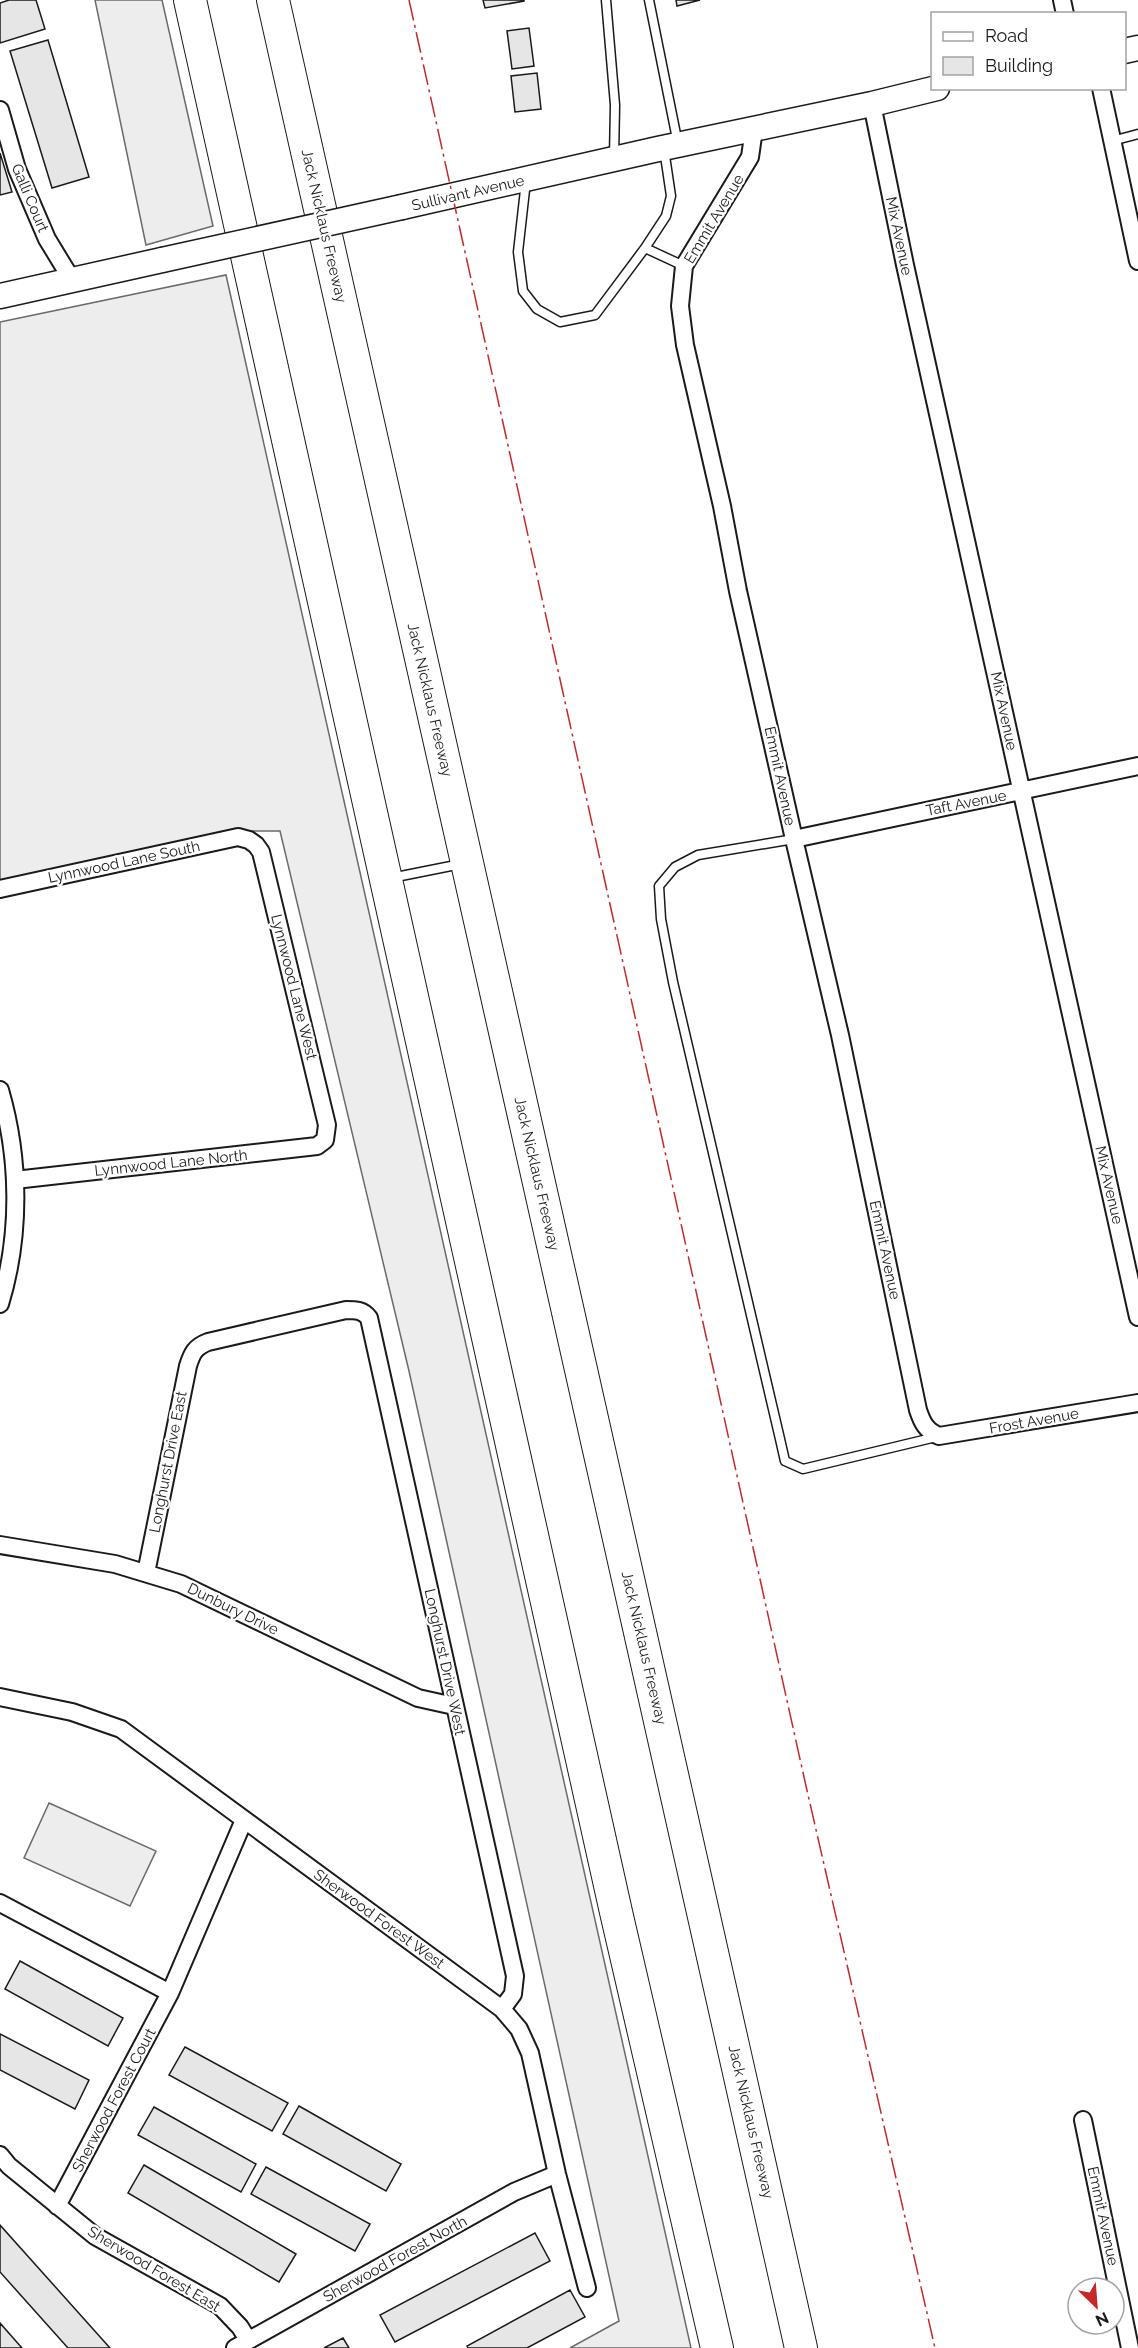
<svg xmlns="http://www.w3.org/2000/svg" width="1138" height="2348" font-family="Raleway,sans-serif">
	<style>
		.built { fill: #ededed; stroke: #6a6a6a; stroke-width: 1.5 }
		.building { fill: #e6e6e6; stroke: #1a1a1a; stroke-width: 1.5 }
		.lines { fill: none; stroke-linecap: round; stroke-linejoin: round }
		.lane-casing { stroke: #1a1a1a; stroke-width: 11 }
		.street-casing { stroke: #1a1a1a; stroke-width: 20 }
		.secondary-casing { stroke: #1a1a1a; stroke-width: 27 }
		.highway-casing { stroke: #1a1a1a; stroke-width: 34 }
		.lane { stroke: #fff; stroke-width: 8 }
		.street { stroke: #fff; stroke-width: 16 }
		.secondary { stroke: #fff; stroke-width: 24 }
		.highway { stroke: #fff; stroke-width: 32 }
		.secondary-bridge-casing { stroke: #1a1a1a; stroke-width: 27; stroke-linecap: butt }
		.secondary-bridge { stroke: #fff; stroke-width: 24 }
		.power { stroke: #c62828; stroke-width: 1.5; stroke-dasharray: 21 4.5 3 4.5; stroke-linecap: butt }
		.labels { text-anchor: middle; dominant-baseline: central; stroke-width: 4.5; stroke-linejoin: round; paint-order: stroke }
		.street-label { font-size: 15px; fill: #1a1a1a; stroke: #fff }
	</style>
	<rect width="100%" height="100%" fill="#fff"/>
	<path class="built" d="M95,0H162L213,226L146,245Z
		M226,275L691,2348H570L619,2321L409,1371L280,831H245L0,880V322Z
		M49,1803L156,1851L130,1906L24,1858Z"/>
	<path class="building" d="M9,0H36L45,29L0,43V3Z
		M483,0H524V1L485,8Z
		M676,0H700L677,6Z
		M529,28L534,66L512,69L507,31Z
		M48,40L89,177L52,188L10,51Z
		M537,73L541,109L515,112L511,76Z
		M0,153L12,192L0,195Z
		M20,1961L123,2018L108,2046L5,1989Z
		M0,2034L89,2080L75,2109L0,2070Z
		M185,2047L288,2103L272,2131L169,2075Z
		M299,2106L401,2164L386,2191L283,2134Z
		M154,2107L256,2164L241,2192L138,2135Z
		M144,2165L296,2254L279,2282L128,2193Z
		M266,2167L370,2224L355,2251L251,2194Z
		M0,2225L110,2348H68L0,2272Z
		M535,2233L550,2261L395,2342L380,2315Z
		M570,2290L585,2317L527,2348H468L467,2346Z
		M0,2323L22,2348H0Z
		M343,2338L349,2348H324Z"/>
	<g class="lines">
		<g class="lane-casing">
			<path id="lane" d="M606,0L615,105L614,158
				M649,0L678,144
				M1112,141L1138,134
				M664,149L671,196L666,216L645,248L684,266
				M526,181L518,252L523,291L537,309L560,322L595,315L645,248
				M794,839L698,855L675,867L659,886L661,919L673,982L780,1439L785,1461L803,1469L936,1437
				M391,878L461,864"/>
		</g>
		<g class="street-casing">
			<path id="street" d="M1062,0L1065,14
				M1101,88L1138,261
				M872,104L905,265L1138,1317
				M0,110L17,169L47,239L72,280
				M754,129L750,157L684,266L680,306L685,345L722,506L738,591L794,839L840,1035L918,1410C922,1422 926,1431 939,1436L1138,1403
				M794,839L1138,766
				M0,889L238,837L249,840L256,845L261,852L327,1125L325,1140L317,1146L15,1180
				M0,1090C20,1159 21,1235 0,1304
				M0,1545L115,1564L181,1584L418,1698L454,1706
				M146,1573L188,1366C192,1353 195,1347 208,1342L346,1310C356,1310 363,1310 369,1318L515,1976L513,1994L502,2009
				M0,1697L72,1712L121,1729L502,2009L519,2029L530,2053L557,2174L587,2288
				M0,1903L170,1993
				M1083,2120L1130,2348
				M0,2155L9,2166L95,2236L220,2306L240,2327L248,2340
				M57,2206L170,1993L244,1820
				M235,2348L514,2192L557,2174"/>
		</g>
		<g class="secondary-casing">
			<path id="secondary" d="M1124,51L1138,48
				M402,207L658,149L872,104L937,88
				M0,296L162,260"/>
		</g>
		<g class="highway-casing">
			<path id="highway" d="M190,0L616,1912L717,2348
				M273,0L801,2348"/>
		</g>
		<use href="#lane" class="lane"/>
		<use href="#street" class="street"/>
		<use href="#secondary" class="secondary"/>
		<use href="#highway" class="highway"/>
		<g class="secondary-bridge-casing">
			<path id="secondary-bridge" d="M162,260L402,207"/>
		</g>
		<use href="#secondary-bridge" class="secondary-bridge"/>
		<path class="power" d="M409,0L806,1786L935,2348"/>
	</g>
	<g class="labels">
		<g class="street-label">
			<text transform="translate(468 193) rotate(-13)">Sullivant Avenue</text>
			<text transform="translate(30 198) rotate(67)">Galli Court</text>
			<text transform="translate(714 219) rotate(-59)">Emmit Avenue</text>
			<text transform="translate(324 226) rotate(77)">Jack Nicklaus Freeway</text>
			<text transform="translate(899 236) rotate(78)">Mix Avenue</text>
			<text transform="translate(430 700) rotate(77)">Jack Nicklaus Freeway</text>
			<text transform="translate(1004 711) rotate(78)">Mix Avenue</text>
			<text transform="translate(780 776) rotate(78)">Emmit Avenue</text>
			<text transform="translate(966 803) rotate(-11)">Taft Avenue</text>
			<text transform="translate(124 862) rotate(-12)">Lynnwood Lane South</text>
			<text transform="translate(294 987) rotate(76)">Lynnwood Lane West</text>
			<text transform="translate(171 1163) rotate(-6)">Lynnwood Lane North</text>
			<text transform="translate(537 1174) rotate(77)">Jack Nicklaus Freeway</text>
			<text transform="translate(1109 1185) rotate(77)">Mix Avenue</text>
			<text transform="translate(885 1250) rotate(78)">Emmit Avenue</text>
			<text transform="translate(1034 1421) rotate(-10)">Frost Avenue</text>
			<text transform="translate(168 1462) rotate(-79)">Longhurst Drive East</text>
			<text transform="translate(233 1609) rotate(26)">Dunbury Drive</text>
			<text transform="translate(644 1648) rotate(77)">Jack Nicklaus Freeway</text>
			<text transform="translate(445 1662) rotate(78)">Longhurst Drive West</text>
			<text transform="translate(379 1919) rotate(36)">Sherwood Forest West</text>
			<text transform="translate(114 2100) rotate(-62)">Sherwood Forest Court</text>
			<text transform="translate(751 2122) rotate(77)">Jack Nicklaus Freeway</text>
			<text transform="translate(1103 2216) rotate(78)">Emmit Avenue</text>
			<text transform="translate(395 2259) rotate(-29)">Sherwood Forest North</text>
			<text transform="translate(154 2269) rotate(31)">Sherwood Forest East</text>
		</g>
	</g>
	<rect x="931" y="12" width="195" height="78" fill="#ffffff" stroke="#a3a3a3" stroke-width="1.5"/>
	<rect x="943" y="32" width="30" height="9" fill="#ffffff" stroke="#a3a3a3" stroke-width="1.5"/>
	<text x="985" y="42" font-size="18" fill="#1a1a1a">Road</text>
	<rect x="943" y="57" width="30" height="18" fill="#e6e6e6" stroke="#a3a3a3" stroke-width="1.5"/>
	<text x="985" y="72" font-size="18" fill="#1a1a1a">Building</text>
	<g transform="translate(1096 2306) rotate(155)"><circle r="28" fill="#ffffff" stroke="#a3a3a3" stroke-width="1.5"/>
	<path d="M0-4.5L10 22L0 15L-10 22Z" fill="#c62828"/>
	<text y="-9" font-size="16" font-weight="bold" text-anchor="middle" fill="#1a1a1a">N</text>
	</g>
</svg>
